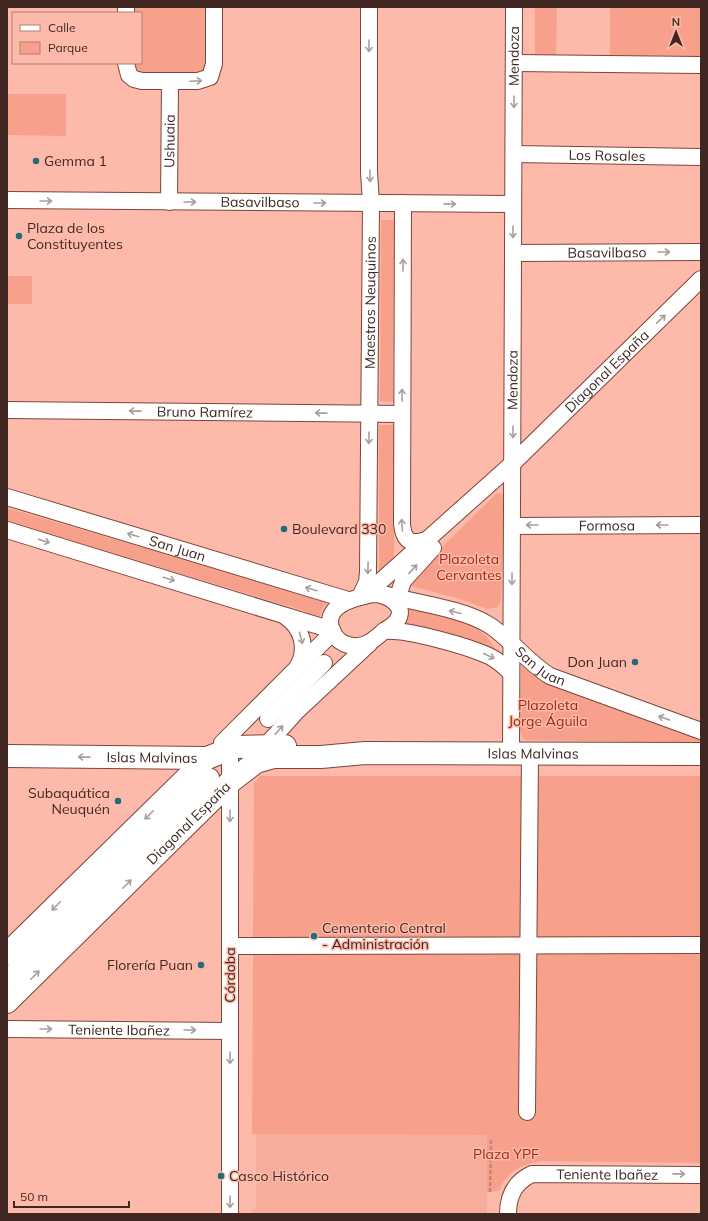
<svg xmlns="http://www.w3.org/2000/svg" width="708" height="1221" font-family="Mulish,sans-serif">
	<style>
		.built { fill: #f7ad9c }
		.green { fill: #f7a08b }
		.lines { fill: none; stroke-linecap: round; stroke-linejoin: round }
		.street-casing { stroke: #7e4538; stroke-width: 18 }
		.secondary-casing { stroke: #7e4538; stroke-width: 24 }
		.path { stroke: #bd887b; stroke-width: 2.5; stroke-dasharray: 4 2; stroke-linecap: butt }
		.street { stroke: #fff; stroke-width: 16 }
		.secondary { stroke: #fff; stroke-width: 22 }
		.oneway { stroke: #aa9e9b }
		.poi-dot { fill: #246a79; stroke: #fdbaaa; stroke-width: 1.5 }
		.labels { text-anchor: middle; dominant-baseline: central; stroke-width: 3; stroke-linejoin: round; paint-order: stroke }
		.street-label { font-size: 14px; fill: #412721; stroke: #fdbaaa }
		.poi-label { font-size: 14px; fill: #412721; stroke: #fdbaaa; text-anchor: start }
		.park-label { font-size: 14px; fill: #9a2c13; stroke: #fdbaaa }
	</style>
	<rect width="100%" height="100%" fill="#fdbaaa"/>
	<path class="built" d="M256,1134L487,1135V1214H252V1210L256,1209Z"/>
	<path class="green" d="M134,7H207V62L205,70L197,72H142L137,70L134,63H141V13H134Z
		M535,7H557L556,55H535Z
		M610,7H701V56L610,55Z
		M7,94H66V136L7,135Z
		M381,220H394L393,402L380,401Z
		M7,276H32V304H7Z
		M379,425H394V559L379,573Z
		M499,493L503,494L504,499L501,601L498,607L487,609L460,599L411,586L409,583L410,578L496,494Z
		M7,508L326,601V604L322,609L320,617H315L302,610L7,522Z
		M406,605C441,615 484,618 499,656L402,625Z
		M521,664L534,676L547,684L701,738V743L525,740L522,737L520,730Z
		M260,776H701V1163L542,1161C522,1164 506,1172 499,1191L487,1192V1135L252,1134L253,954H256V939H253L254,783Z"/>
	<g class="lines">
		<g class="street-casing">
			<g id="street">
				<path d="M126,13V7"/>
				<path d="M126,63L129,75L134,79L142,81H198L210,77L214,64V7"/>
				<path d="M514,63L701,65"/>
				<path id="s1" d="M514,154L701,157"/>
				<path id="s2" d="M7,200L513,204"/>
				<path id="s3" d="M169,202L170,81"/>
				<path d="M403,203L402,524C404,543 412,545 429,539"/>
				<path id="s4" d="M513,253L701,252"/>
				<path id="s5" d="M7,410L402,414"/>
				<path id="s6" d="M7,497L348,600"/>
				<path id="s7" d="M512,526L701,525"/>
				<path d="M7,530L332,630"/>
				<path d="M373,594C387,594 409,606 396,622C393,626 388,628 384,631C379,635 375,639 370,642C358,650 340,646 333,633C320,606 353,598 373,594Z"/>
				<path id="s8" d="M387,595C417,603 464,609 489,625C511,639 527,662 550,676L701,731"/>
				<path id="s9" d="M364,596L513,463L701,279"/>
				<path id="s10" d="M360,597L367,582L368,572L371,203L369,172V7"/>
				<path d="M396,603L403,581L433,548"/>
				<path d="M286,617C302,628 308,648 298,666"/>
				<path d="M384,631C407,629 467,646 489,656C498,660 504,666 511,673"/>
				<path d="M268,719L324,663"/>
				<path d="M230,736V1214"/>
				<path d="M222,743L333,632"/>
				<path d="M260,752L297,711L370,643"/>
				<path id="s11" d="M511,753L514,7"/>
				<path d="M230,946L701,945"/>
				<path d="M7,978L211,777"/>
				<path id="s12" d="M7,1029L230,1031"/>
				<path d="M527,1112L530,754"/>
				<path id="s13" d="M508,1214C508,1195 515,1182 532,1174L701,1175"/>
			</g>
		</g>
		<g class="secondary-casing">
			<g id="secondary">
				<path id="s14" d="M7,756L207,758L235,747L285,746"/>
				<path d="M7,954L207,758"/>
				<path id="s15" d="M7,1002L230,782L256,762L274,757H321L365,753L701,754"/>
			</g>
		</g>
		<path class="path" d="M490,1192L491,1139"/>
		<use href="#street" class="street"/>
		<use href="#secondary" class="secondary"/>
	</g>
	<defs><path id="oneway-shaft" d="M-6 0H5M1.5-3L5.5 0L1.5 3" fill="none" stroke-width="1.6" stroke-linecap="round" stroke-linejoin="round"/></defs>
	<g class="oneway">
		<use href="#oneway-shaft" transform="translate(369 46) rotate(90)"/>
		<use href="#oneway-shaft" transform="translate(196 81) rotate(-3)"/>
		<use href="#oneway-shaft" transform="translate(514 102) rotate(90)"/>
		<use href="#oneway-shaft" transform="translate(370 176) rotate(89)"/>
		<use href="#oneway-shaft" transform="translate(46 201)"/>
		<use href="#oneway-shaft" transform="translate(190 202)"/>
		<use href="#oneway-shaft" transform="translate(320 203)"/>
		<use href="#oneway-shaft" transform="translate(450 204) rotate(1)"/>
		<use href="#oneway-shaft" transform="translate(513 232) rotate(90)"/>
		<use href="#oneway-shaft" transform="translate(664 252)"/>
		<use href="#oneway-shaft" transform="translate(403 265) rotate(-90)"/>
		<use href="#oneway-shaft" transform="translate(661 319) rotate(-44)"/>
		<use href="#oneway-shaft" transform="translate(402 395) rotate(-90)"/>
		<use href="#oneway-shaft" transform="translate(135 411) rotate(-179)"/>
		<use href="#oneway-shaft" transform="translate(321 413) rotate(-179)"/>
		<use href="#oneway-shaft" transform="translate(513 432) rotate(90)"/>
		<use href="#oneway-shaft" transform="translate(369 438) rotate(91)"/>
		<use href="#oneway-shaft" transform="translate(402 525) rotate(-94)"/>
		<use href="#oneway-shaft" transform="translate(532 525) rotate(180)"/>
		<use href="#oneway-shaft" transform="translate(662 525) rotate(180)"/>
		<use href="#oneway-shaft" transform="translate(133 535) rotate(-163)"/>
		<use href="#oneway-shaft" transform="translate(44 541) rotate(17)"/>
		<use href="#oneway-shaft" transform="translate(368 568) rotate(91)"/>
		<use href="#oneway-shaft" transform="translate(413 569) rotate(-47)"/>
		<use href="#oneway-shaft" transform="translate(169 579) rotate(17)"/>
		<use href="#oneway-shaft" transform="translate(512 579) rotate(90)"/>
		<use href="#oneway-shaft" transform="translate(311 589) rotate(-163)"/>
		<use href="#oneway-shaft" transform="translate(455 612) rotate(-166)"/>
		<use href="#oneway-shaft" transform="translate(301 638) rotate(75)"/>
		<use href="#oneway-shaft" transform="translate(489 656) rotate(25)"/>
		<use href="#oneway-shaft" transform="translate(664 718) rotate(-161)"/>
		<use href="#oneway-shaft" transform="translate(279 730) rotate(-48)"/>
		<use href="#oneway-shaft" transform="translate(84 757) rotate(-179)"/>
		<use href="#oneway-shaft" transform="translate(149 815) rotate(135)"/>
		<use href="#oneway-shaft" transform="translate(230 816) rotate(90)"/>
		<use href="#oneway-shaft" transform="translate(127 884) rotate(-45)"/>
		<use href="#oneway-shaft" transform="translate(56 906) rotate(135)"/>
		<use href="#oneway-shaft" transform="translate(35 975) rotate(-45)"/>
		<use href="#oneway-shaft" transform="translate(46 1029)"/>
		<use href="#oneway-shaft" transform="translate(190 1030)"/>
		<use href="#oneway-shaft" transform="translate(230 1058) rotate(90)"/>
		<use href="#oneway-shaft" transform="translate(679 1174) rotate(1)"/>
		<use href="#oneway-shaft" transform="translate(230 1202) rotate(90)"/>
	</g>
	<g class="poi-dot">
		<circle cx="36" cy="161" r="4"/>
		<circle cx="19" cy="236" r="4"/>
		<circle cx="284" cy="529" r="4"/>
		<circle cx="635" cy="662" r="4"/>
		<circle cx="118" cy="801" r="4"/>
		<circle cx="314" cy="936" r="4"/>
		<circle cx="201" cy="965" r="4"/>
		<circle cx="221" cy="1176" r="4"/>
	</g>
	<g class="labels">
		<g class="street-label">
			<text stroke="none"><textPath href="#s11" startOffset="697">Mendoza</textPath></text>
			<text stroke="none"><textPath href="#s3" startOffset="61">Ushuaia</textPath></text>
			<text stroke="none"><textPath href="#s1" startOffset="93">Los Rosales</textPath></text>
			<text stroke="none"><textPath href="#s2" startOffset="253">Basavilbaso</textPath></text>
			<text stroke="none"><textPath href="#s4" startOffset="94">Basavilbaso</textPath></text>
			<text stroke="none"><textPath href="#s10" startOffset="296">Maestros Neuquinos</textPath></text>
			<text stroke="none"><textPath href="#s9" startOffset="331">Diagonal España</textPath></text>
			<text stroke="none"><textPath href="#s11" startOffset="373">Mendoza</textPath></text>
			<text stroke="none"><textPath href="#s5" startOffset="198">Bruno Ramírez</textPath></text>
			<text stroke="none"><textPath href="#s7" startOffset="95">Formosa</textPath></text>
			<text stroke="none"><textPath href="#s6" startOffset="178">San Juan</textPath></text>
			<text stroke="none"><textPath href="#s8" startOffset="173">San Juan</textPath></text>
			<text stroke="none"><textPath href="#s15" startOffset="624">Islas Malvinas</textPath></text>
			<text stroke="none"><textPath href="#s14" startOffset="145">Islas Malvinas</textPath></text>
			<text stroke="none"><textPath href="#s15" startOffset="255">Diagonal España</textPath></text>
			<text transform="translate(230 975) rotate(-90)">Córdoba</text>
			<text stroke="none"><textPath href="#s12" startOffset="112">Teniente Ibañez</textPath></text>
			<text stroke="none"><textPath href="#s13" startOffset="125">Teniente Ibañez</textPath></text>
		</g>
		<g class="poi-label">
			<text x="44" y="161">Gemma 1</text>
			<text x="27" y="228">Plaza de los<tspan x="27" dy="16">Constituyentes</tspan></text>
			<text x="292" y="529">Boulevard 330</text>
			<text x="627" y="662" text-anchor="end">Don Juan</text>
			<text x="110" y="793" text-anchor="end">Subaquática<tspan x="110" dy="16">Neuquén</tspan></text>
			<text x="322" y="928">Cementerio Central<tspan x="322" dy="16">- Administración</tspan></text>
			<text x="193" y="965" text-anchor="end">Florería Puan</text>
			<text x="229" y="1176">Casco Histórico</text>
		</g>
		<g class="park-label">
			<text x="469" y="559">Plazoleta<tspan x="469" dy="16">Cervantes</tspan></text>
			<text x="548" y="705">Plazoleta<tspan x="548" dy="16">Jorge Águila</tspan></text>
			<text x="506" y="1154">Plaza YPF</text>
		</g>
	</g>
	<rect width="708" height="1221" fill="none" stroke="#412721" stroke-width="16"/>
	<rect x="12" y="12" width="130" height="52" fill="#fdbaaa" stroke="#b27f73"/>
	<rect x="20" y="25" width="20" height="6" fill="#ffffff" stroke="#b27f73"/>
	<text x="48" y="32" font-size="12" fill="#412721">Calle</text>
	<rect x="20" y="42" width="20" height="12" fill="#f7a08b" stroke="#b27f73"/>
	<text x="48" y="52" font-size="12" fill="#412721">Parque</text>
	<g transform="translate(676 32)" stroke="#fdbaaa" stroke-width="3" paint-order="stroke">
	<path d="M0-3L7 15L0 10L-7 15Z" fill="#412721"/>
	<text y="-6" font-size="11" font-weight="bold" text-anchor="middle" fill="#412721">N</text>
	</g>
	<path d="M14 1201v6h115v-6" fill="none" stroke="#412721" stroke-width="2"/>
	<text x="20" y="1201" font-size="12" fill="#412721" stroke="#fdbaaa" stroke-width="3" paint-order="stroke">50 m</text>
</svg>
